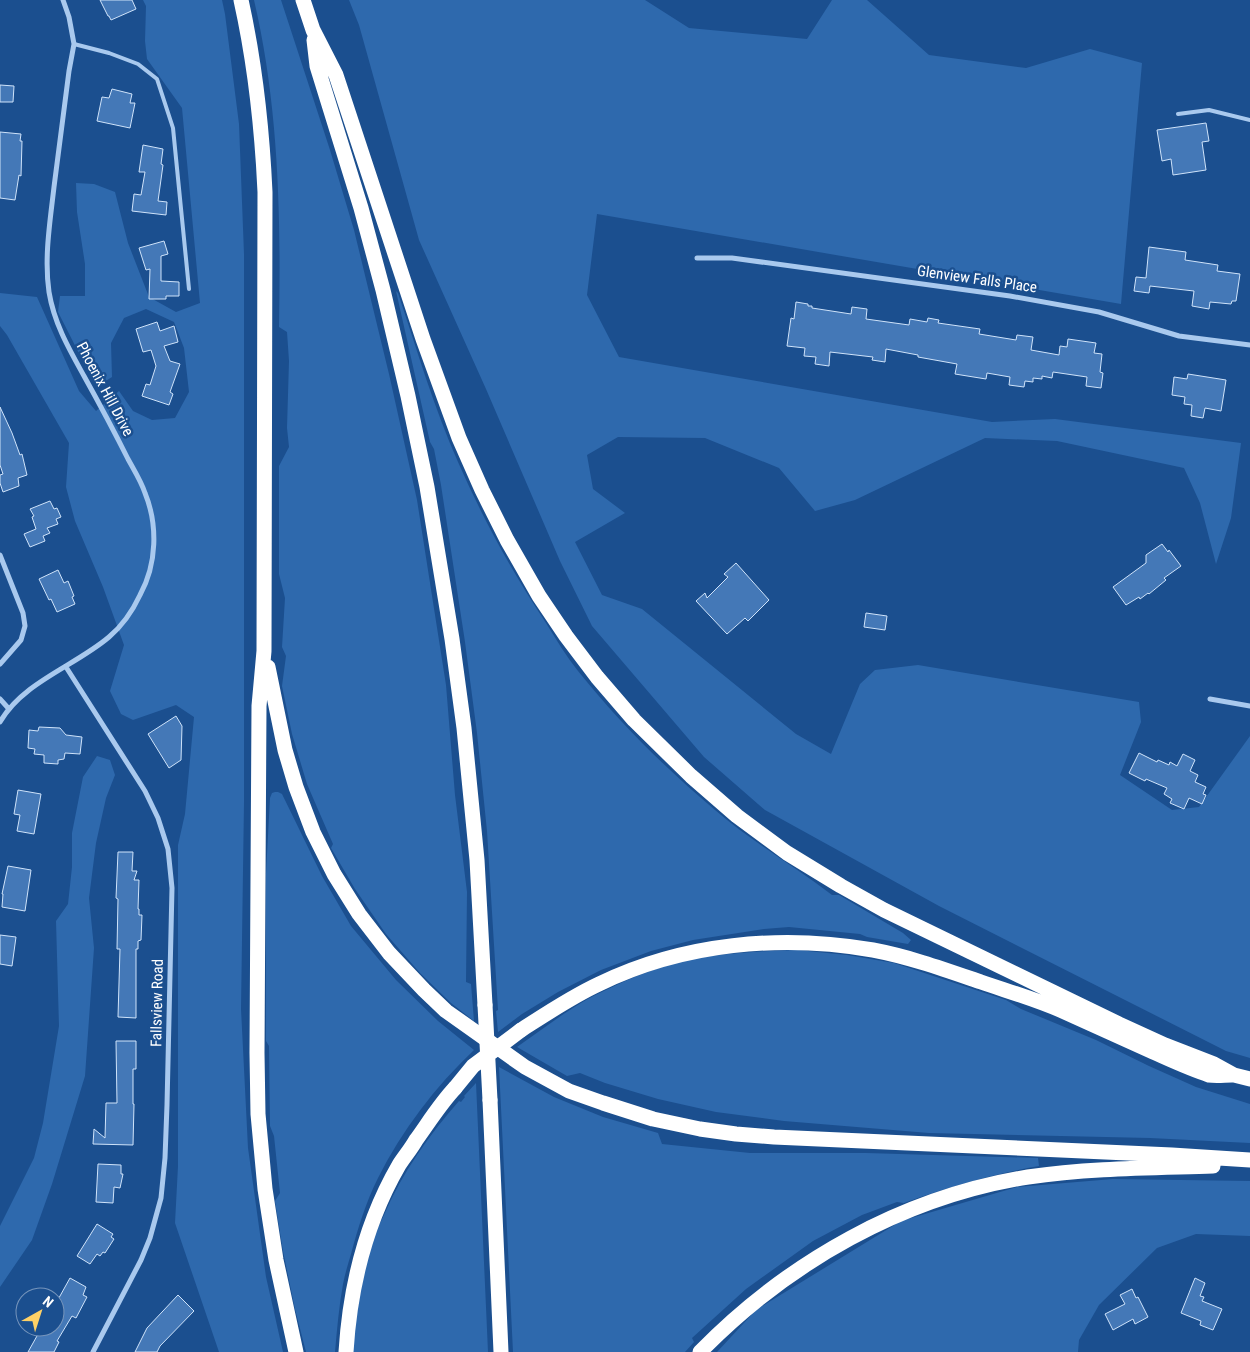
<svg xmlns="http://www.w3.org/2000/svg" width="1250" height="1352" font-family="'Roboto Condensed',sans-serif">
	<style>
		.green { fill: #2e69ad }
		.building { fill: #4478b7; stroke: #cfe3fa }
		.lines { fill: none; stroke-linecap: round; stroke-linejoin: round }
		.service { stroke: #a9c9ee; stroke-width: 4 }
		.minor { stroke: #a9c9ee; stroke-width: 5 }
		.motorway { stroke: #fff; stroke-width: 15 }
		.motorway-bridge { stroke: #fff; stroke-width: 15 }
		.labels { text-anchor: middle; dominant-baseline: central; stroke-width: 5; stroke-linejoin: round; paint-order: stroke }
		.street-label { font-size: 15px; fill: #fff; stroke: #1b4f8f }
	</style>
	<rect width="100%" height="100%" fill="#1b4f8f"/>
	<path class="green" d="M143,0H222L225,14L239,124L244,254V802L241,1009L248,1148L266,1277L283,1352H219L175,1223L178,1166V845L185,814L194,717L176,705L133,720L121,714L110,691L124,645L103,587L75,521L66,487L69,443L7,335L0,326V293L37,297L79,391L96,411L119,391L133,411L152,420L175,418L189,392L184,348L174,322L146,309L124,318L111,343L112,377L104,382L91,377L58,312L60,296H85V264L77,212L76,183L94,184L115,192L128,243L149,297L176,312L200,303L182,108L147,59L145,41L146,6Z
		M254,0H281L330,150L354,230L389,374L417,500L446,685L455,795L467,892L466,982L471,984L474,1021L451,1003L420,973L386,934L355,889L331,848L333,844L307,784L292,734L282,686L286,656L282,647L285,598L279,574V466L289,447L287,428L289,361L287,332L279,327C281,217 279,107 254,0Z
		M349,0H645L689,28L807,39L832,0H867L929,55L1026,68L1090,49L1142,63L1121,304L597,214L587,295L619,357L992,422L1055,419L1241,443L1231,518L1216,564L1200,503L1184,468L1057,441L985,438L855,500L815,511L779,468L705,438L618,437L587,455L593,489L625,513L575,542L602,595L642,609L796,734L831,754L860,684L875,670L918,665L1139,702L1141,722L1120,775L1172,810L1199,807L1250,736V1058L1226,1051L939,906L765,810L704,757L592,626L560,561L486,389L419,240L359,25Z
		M396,291L398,293C417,350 434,408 458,462C483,519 512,572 546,623C556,639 566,656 578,671C618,721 665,768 715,810C751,841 794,866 832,895H839L903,933L911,940L908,944L867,937L860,934L789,927L764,929L693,940L651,951L601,970L558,992L522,1014L498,1032L496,1011L498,1010L487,831L477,733L465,642L441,485L434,449L430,442Z
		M97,756L110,760L115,775L106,798L96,843L89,898L94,948L85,1076L52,1184L32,1240L0,1287V1226L34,1158L43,1123L59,1026L56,921L68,904L72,867V833L83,777Z
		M275,792H278L282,794L322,876L351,926L396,980L438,1021L474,1050C435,1087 402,1130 378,1178C366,1202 358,1228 351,1254C348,1264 345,1274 343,1284C339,1306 337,1329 335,1352H306L295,1309L283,1251L275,1201L280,1193L274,1136L270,1126L269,1046L266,1041V873L270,798L272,793Z
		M798,950L847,955L894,963L1006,1000L1021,1009L1096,1040L1149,1066L1196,1087L1250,1104V1143L1150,1138L929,1133L784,1121L716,1112L658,1099L605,1083L580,1073L567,1076L517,1047C546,1027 574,1004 606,990C632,977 663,965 692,959C727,953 762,951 798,950Z
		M499,1067L554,1097L603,1117L658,1133L662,1144L750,1153H866L1038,1158L1039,1166C993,1174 948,1187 904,1203L897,1202L862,1215L813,1241L746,1289L692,1338L694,1342L685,1352H513Z
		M476,1083L488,1352H352C356,1314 362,1276 373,1239C376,1231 380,1223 384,1215C402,1173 429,1135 459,1101L461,1102L465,1097L464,1096Z
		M1113,1179L1250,1181V1236L1196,1234L1157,1248L1099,1305L1079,1340L1078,1352H717L756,1310L901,1221L1017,1187Z"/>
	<path class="building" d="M100,0H132L136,9L111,20L109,16H108Z
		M0,85L14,86L13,102H0Z
		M112,89L132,94L130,103H135L130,128L97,121L102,97L109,98Z
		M1206,123L1209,141L1202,142L1206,170L1173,175L1171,159L1162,161L1157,130Z
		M0,132L21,134L20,141H22L21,176L19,175L15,200L0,198Z
		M143,145L163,149L161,164L163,165L158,201L167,202L166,215L132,211L134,194L141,195L145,172H139Z
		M164,241L168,254L161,256V281L179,282V296H166V299H149L150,269L146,270L139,248Z
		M1149,247L1186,252L1185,260L1218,265L1217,271L1240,274L1236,301H1232L1231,304L1210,302L1209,309L1192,306L1194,291L1150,286L1149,293L1134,291L1136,277L1146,278Z
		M796,302L808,304V306H812V308L851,314L852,307L867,309L866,319L909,325L910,319L927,322L928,318L939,320L938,323L980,329L979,334L1016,340L1017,335L1033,337L1031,350L1059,355L1060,346L1067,347L1068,339L1096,343L1094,353L1102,354L1100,372L1103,373L1101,388L1086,386L1087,377L1053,372L1052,378L1042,376V379L1033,378V382L1025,381L1024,387L1009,385L1010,377L987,373L986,379L955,374L957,364L918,357V355L886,349L885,362L872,360L873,357L830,352L829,366L815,364L816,357L804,356L805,348L787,346L791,318L794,319Z
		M157,322L160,331L174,326L178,342L164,346L170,361L180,364L170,392L173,394L169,405L142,396L146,384L150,385L156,366L151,350L143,352L136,329Z
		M1188,374L1226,380L1221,411L1205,408L1203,418L1191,416L1192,405L1184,404L1185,397L1172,395L1174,377L1187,379Z
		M0,407L12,433L20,455L22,454L27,475L18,478L19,486L3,492L0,483V475L3,474L0,465Z
		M50,501L54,509L57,508L61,517L56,519L58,524L47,528L50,533L43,536L45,541L30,547L24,534L36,529L32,517L34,516L30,509Z
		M1162,544L1168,552L1169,550L1181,566L1164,578L1166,580L1149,594L1148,593L1140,599L1139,597L1126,605L1113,587L1146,563V555Z
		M736,563L769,600L748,621L745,618L727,634L696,601L705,593L707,598L728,577L724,574Z
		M58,570L64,583L68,581L74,596L72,597L75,604L57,612L51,599L49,600L39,579Z
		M866,613L887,616L885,630L864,627Z
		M176,716L182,726L181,760L169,768L148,734Z
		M39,727L60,728L66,735L82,737L80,754L65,753L64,759L58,760V764L44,763V755L34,754L35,749L28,748L29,730L38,731Z
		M1139,753L1157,762L1158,760L1169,765L1170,762L1177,766L1183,754L1195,760L1190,771L1198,775L1195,782L1206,787L1203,794L1206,795L1202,804L1189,798L1184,809L1170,803L1172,799L1164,794L1167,788L1146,779L1145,781L1129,773Z
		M18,790L41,794L34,834L17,831L20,815L14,814Z
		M118,852H133L132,871H137L134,880H139L138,909H139V915H142L141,940L138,941V949H136V1018L118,1017L120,949H117L118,899L116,898Z
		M8,866L31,870L25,911L2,907L3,894H2Z
		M0,935L16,937L12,966L0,964Z
		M116,1041H136V1069H133V1104H134L133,1145L93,1144L94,1129L105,1138L106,1103H117Z
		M98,1164L121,1165V1174H123L120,1188L114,1187L113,1203L96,1202Z
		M97,1224L113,1234L111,1237L114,1239L105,1253L103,1252L100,1256L97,1254L90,1264L77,1256Z
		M70,1278L86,1287L83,1295L87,1297L76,1318L72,1316L57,1341L59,1342L54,1352H28L42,1327H55V1305Z
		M1195,1278L1205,1283L1200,1296L1204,1297L1202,1301L1222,1309L1213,1330L1200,1325L1201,1321L1181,1313Z
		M1132,1289L1136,1298L1138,1297L1148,1317L1135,1324L1133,1319L1113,1330L1105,1314L1125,1304L1120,1295Z
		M178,1295L194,1311L160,1346L157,1352H135L147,1328Z"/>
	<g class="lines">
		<path class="service" d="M74,44L109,53L138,64L157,79L173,128L189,289
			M1178,114L1209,110L1250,120"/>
		<path class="minor" d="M697,258H732L1010,296L1099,312L1179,336L1250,345
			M0,555L23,613L25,626L21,640L0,664
			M66,667L145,791L158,818L168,849L172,888L167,1105L165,1158L161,1198L150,1238L141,1260L93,1352
			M0,699L9,709
			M1210,699L1250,706
			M0,722C23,682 75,666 109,637C122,626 133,610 140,595C157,564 158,525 145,493C141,481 134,470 128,459C114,431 99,403 84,376C69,349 54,323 49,292C44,258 50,222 54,187C59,149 64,110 69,71L74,44L69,17L63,0"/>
		<path class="motorway" d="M241,0C255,63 262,127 265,192L264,651L259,706L257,1053L258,1114L265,1189L276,1260L296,1352
			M303,0L313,30L336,75L423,339L459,438L482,490L507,540L539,596L566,636L597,677L634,720L691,776L737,816L787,853L841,886L884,910L1119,1024L1165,1045L1214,1064L1234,1075L1250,1079
			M314,40L317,66L361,208L383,290L408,396L427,487L452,639L464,728L477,860L485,1005
			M268,667L285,750L296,787L313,832L334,874L359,914L389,953L424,990L446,1011L525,1067L569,1091L603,1103L653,1119L700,1129L736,1134L774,1137L1172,1155L1250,1160
			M521,1030C546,1014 571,997 599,984C683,943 781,934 873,950C910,957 946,970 981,982C1007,991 1035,999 1060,1010C1091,1024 1122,1038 1153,1052C1171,1060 1190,1069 1209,1075C1216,1076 1225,1075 1232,1075
			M490,1100L501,1352
			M346,1352C350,1287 366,1222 399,1165C404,1157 411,1149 416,1140C429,1122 440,1104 455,1088
			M700,1352C788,1262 903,1197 1028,1177C1089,1168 1151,1168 1213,1166"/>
		<path class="motorway-bridge" d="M485,1005L490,1100
			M455,1088L473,1066L521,1030"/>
	</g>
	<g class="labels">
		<g class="street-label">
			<text transform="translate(977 279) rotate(8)">Glenview Falls Place</text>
			<text transform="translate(105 389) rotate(62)">Phoenix Hill Drive</text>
			<text transform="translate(157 1003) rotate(-89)">Fallsview Road</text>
		</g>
	</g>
	<g transform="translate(40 1312) rotate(39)"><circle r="24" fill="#1b4f8f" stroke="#7695bc"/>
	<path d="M0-4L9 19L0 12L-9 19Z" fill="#ffd166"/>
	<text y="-8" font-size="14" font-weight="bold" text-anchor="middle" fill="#ffffff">N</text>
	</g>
</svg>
